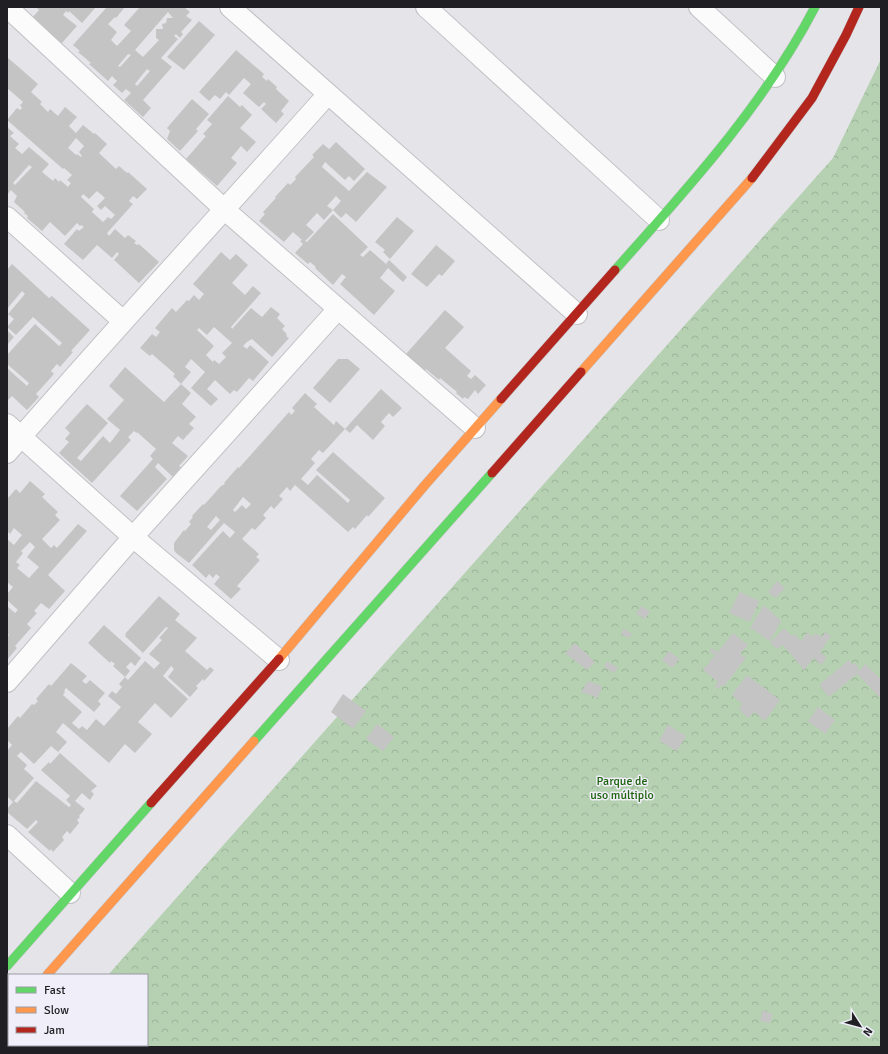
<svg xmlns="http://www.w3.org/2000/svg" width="888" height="1054" font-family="Signika,sans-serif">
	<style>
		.park { fill: url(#park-crowns) }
		.building { fill: #c5c4c4; fill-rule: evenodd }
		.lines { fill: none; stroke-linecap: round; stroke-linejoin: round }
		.street-casing { stroke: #c1c1c5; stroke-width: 22 }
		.fast-casing { stroke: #c1c1c5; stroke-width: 10 }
		.slow-casing { stroke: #c1c1c5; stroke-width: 10 }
		.jam-casing { stroke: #c1c1c5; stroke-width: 10 }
		.street { stroke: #fbfbfc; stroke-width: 20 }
		.fast { stroke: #63d668; stroke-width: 9 }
		.slow { stroke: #ff974d; stroke-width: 9 }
		.jam { stroke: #b3261e; stroke-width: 9 }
		.labels { text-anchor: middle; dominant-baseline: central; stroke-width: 3; stroke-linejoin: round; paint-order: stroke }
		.park-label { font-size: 12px; fill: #1c620b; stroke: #efeef9 }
	</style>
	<defs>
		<pattern id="park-crowns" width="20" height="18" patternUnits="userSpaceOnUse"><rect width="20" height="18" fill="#b5d1b1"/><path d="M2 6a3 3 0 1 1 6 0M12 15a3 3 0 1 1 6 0" fill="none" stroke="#9bb398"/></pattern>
	</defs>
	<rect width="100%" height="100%" fill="#e4e4e9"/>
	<path class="park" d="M881,59V1047H44L46,1045H147V975H108L833,158Z"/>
	<path class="building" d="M38,7H96L82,23L69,11L68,13L66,11L63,15L77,26L61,44L31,19L39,10L37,8Z
		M107,7H125L116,18L115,17L108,24L117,32L111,40L117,46L131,31L124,25L140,7H170L171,8L173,7H184L190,12L186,16L192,20L181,32L183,34L180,38L176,34L174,36L178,39L161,58L172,67L143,100L151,108L143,117L124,100L131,93L126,89L122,93L113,85L117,81L112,76L108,81L89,64L91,63L78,52L80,51L73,45ZM168,12L173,18H167L166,23L162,24L163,29H156V38L159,40L143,57L135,50ZM128,54L131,55L120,67L118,66ZM147,69L150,71L137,86L135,84Z
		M199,21L215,35L184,70L167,57Z
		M236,50L264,74L262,77L267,81L268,79L277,87L276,89L289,101L281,111L284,114L276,123L261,109L266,104L264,102L259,107L243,93L251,84L244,78L229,95L226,92L220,99L215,95L209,101L199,92Z
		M7,57L38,84L31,92L42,102L40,104L48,112L50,109L58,116L65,107L77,117L69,126L76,133L83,125L94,134L95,133L107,144L99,153L116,169L119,166L127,173L128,172L147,189L137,199L133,196L129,201L133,204L107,233L109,236L115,229L125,238L128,235L136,241L134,243L137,245L138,244L140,245L159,262L139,283L114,260L119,254L117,252L112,258L97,245L83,260L64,244L77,229L79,231L84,227L81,225L80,226L77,223L65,236L50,222L42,231L27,218L28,216L24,213L25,212L14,202L17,196L11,190L7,195V127L14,133L10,136L19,144L15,148L22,154L29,147L49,164L42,172L53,181L55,178L59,182L60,180L68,187L71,183L67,180L72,175L64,168L63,169L7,120L17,108L20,110L22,108L20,105L23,102L7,88ZM76,138L84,146L79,152L82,156L81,157L77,154L76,155L68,148ZM29,165L32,167L15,185L13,183ZM97,191L105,198L97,206L101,210L105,206L115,215L111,219L108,217L103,222L92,212L94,209L81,197L83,194L89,199Z
		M228,96L240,107L242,105L252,115L240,128L256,142L247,152L241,146L231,158L237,163L217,186L186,159L206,136L203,134L212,124L207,120Z
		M192,99L209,114L196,129L198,131L180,151L167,139L170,131L167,128Z
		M336,142L365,169L354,181L349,176L345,180L325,162L322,167L349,191L367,172L387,187L356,222L346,213L341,218L333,210L341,201L336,196L327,206L333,210L324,220L317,213L306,225L314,232L305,241L307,242L333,214L368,247L360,255L363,257L370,250L386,264L389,260L407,277L403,282L388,268L380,278L395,291L374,315L340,284L346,277L342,274L333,285L315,268L316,267L310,262L308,264L295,253L303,244L300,241L302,240L293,232L284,242L259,221L265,214L263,212L276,198L275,197L288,183L290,185L296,179L295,177L314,157L312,155L323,144L329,149Z
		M397,217L414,231L390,259L383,252L385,250L375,242Z
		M436,245L455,261L442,276L439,274L427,287L411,274Z
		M221,252L230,260L236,254L248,265L232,283L245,295L253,286L261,293L231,327L232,329L251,308L262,317L271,307L280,314L277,318L285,326L282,329L286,333L287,337L289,338L272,357L252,339L247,342L243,346L247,349L250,345L269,362L253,381L249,378L237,392L234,390L230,394L215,380L207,389L218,399L211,406L191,388L205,372L191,359L185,367L191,372L181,384L191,393L182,404L196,417L189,424L194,428L183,440L178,436L172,443L188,456L179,466L181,467L173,477L158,463L155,467L167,479L137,511L120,496L153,459L150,456L156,449L137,432V433L134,431L128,437L131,440L92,483L59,453L69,442L65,439L70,433L65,428L87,404L108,423L77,458L81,461L103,436L110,443L120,430L107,419L124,400L109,386L125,367L164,402L181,384L173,376L175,374L152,354L150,356L140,348L152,334L156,337L160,332L155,328L172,308L176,312L187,300L189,301L194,295L199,300L204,294L193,284ZM214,327L232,343L222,353L226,357L219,364L214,360L213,362L206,355L214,346L197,330L199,328L207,335Z
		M12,264L49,298L52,296L90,330L71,351L73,352L60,367L57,364L51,371L54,374L36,394L39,397L27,410L12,396L7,401V368L27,386L29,383L7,364V355L35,324L59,346L62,343L33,317L16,335L7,327L14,319L8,314L25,294L22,291L7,309V270Z
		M445,310L464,327L445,348L471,371L467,376L471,379L475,375L486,385L478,394L475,390L468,399L464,397L463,399L456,393L457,392L440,378L439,380L426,369L425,371L406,354Z
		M7,330L14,337L7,345Z
		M338,359H348L360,369L330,403L313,388Z
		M381,389L402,408L393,417L389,413L381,422L385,426L373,440L357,425L350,433L345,429Z
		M305,393L317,404L314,407L334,425L336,421L345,429L323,453L319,450L311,459L315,463L301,479L308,485L317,475L348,503L350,500L316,470L333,452L385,498L368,517L367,515L355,529L353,527L348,532L295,485L290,491L287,487L279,496L283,499L274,509L271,506L263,515L266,518L255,530L252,528L242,539L259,554L256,557L260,560L237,586L241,589L231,599L214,584L220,577L216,574L213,578L209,574L206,578L192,565L223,531L230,538L235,532L224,523L189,563L176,553L174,550V543L184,530L185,531L191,524L189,522L193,517L192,516L203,504L204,505L221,486L225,484L224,483L238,467L239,468L289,412L291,415L295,411L292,408ZM243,497L251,504L246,509L242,505L235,512L233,510ZM216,516L220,520L211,530L207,527Z
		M30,481L45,494L42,497L58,512L55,515L60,520L42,539L51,548L54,545L57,548L78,524L87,531L48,575L65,591L49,609L41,603L34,611L37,613L27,624L31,628L15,646L17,648L7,660V637L9,635L7,633V606L15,613L18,610L7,600V594L13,587L7,582V539L14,545L22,535L14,528L10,534L7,531V499L16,489L20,493ZM30,542L35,547L27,557L39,567L29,578L17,568L20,565L16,562L23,553L21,551Z
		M777,581L785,588L776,598L768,592Z
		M740,592L759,601L750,622L729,613Z
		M159,596L180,614L175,620L197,638L185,651L207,670L210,667L214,670L204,681L203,679L196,686L198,688L190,697L168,677L174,669L171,666L163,676L188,699L171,718L155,703L138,722L152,734L135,753L125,744L109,763L63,723L56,732L67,742L58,752L51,746L34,764L21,752L17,756L27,765L24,769L34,778L13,802L7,796V751L12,745L7,740V729L18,716L20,718L32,704L34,705L38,701L36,699L49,684L51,686L71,663L87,676L82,681L86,684L90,680L105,693L98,701L101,704L94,712L66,688L64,691L65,692L63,695L82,712L72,723L79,729L82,726L87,730L96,719L104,726L121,707L108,696L112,691L116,694L122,687L119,684L125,677L128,680L145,661L154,669L160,663L149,654L162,640L159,638L168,628L166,627L143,653L125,636L126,635L125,634Z
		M764,605L781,621L770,641L761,636L762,635L750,628Z
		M641,606L650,611L645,619L636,614Z
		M104,625L141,658L135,666L131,662L126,667L130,671L125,677L113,666L115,664L111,661L110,663L88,643Z
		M784,628L792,636L795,634L801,641L807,633L813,637L815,633L822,637L825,632L831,636L820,652L827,658L821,665L814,658L804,670L783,645L777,649L770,643Z
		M624,629L632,634L629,638L621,634Z
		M733,633L748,645L740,654L746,658L724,686L722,685L718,689L715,686L718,682L703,670L715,655L709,651L711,648L718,652Z
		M575,643L595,662L587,670L566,654V652Z
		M669,651L679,659L672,668L662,660Z
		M849,660L853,665L856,663L859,671L865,664L881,679V699L857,674L829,697L819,685Z
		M607,661L618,668L614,673L604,667Z
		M747,675L780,700L765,721L754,712L748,718L739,709L742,704L732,695Z
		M588,681L602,686L598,698L581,692Z
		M343,694L366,711L353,729L331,712Z
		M818,707L835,720L825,734L808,721Z
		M377,724L394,737L383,751L366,739Z
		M668,725L686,736L677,751L659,741Z
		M60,753L97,786L91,791L94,794L90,800L82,793L75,801L85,809L79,816L80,817L77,820L79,823L70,834L67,831L62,837L64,840L53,852L51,849L50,851L28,832L38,822L36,820L27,829L7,812V809L14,801L17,803L36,781L69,807L71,805L66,800L70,796L41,770L49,762L50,764Z
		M763,1010L772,1014L770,1023L760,1021Z"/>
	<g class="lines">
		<g class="street-casing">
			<path id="street" d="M7,7L225,210L475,428
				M230,7L577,314
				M426,7L659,220
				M699,7L775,77
				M7,217L123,321
				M7,424L133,537L279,660
				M7,453C112,332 221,214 328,94
				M7,682L133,537L338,309
				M7,835L70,893"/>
		</g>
		<g class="fast-casing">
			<path id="fast" d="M615,270C688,188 764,105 815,7
				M254,741L492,473
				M7,966L151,803"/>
		</g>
		<g class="slow-casing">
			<path id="slow" d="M581,372L752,178
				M279,659L425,485L501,399
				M47,975L254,741
				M7,1020L9,1018"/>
		</g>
		<g class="jam-casing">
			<path id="jam" d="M752,178L812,98L846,35L859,7
				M501,399L615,270
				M492,473L581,372
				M151,803L279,659"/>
		</g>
		<use href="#street" class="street"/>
		<use href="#fast" class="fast"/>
		<use href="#slow" class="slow"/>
		<use href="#jam" class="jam"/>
	</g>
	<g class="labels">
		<g class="park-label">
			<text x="622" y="781">Parque de<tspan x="622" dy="14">uso múltiplo</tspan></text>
		</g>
	</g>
	<rect width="888" height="1054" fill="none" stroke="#202024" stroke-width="16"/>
	<rect x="8" y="974" width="140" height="72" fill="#efeef9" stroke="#9c9ca4"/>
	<rect x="16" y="987" width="20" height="6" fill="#63d668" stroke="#9c9ca4"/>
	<text x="44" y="994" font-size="12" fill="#202024">Fast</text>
	<rect x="16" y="1007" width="20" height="6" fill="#ff974d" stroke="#9c9ca4"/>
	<text x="44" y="1014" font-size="12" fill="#202024">Slow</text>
	<rect x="16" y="1027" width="20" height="6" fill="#b3261e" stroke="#9c9ca4"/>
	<text x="44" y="1034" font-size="12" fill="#202024">Jam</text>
	<g transform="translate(860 1026) rotate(126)" stroke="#efeef9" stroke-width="3" paint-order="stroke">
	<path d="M0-3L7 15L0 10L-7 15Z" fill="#202024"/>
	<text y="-6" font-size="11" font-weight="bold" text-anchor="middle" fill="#202024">N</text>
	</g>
</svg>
